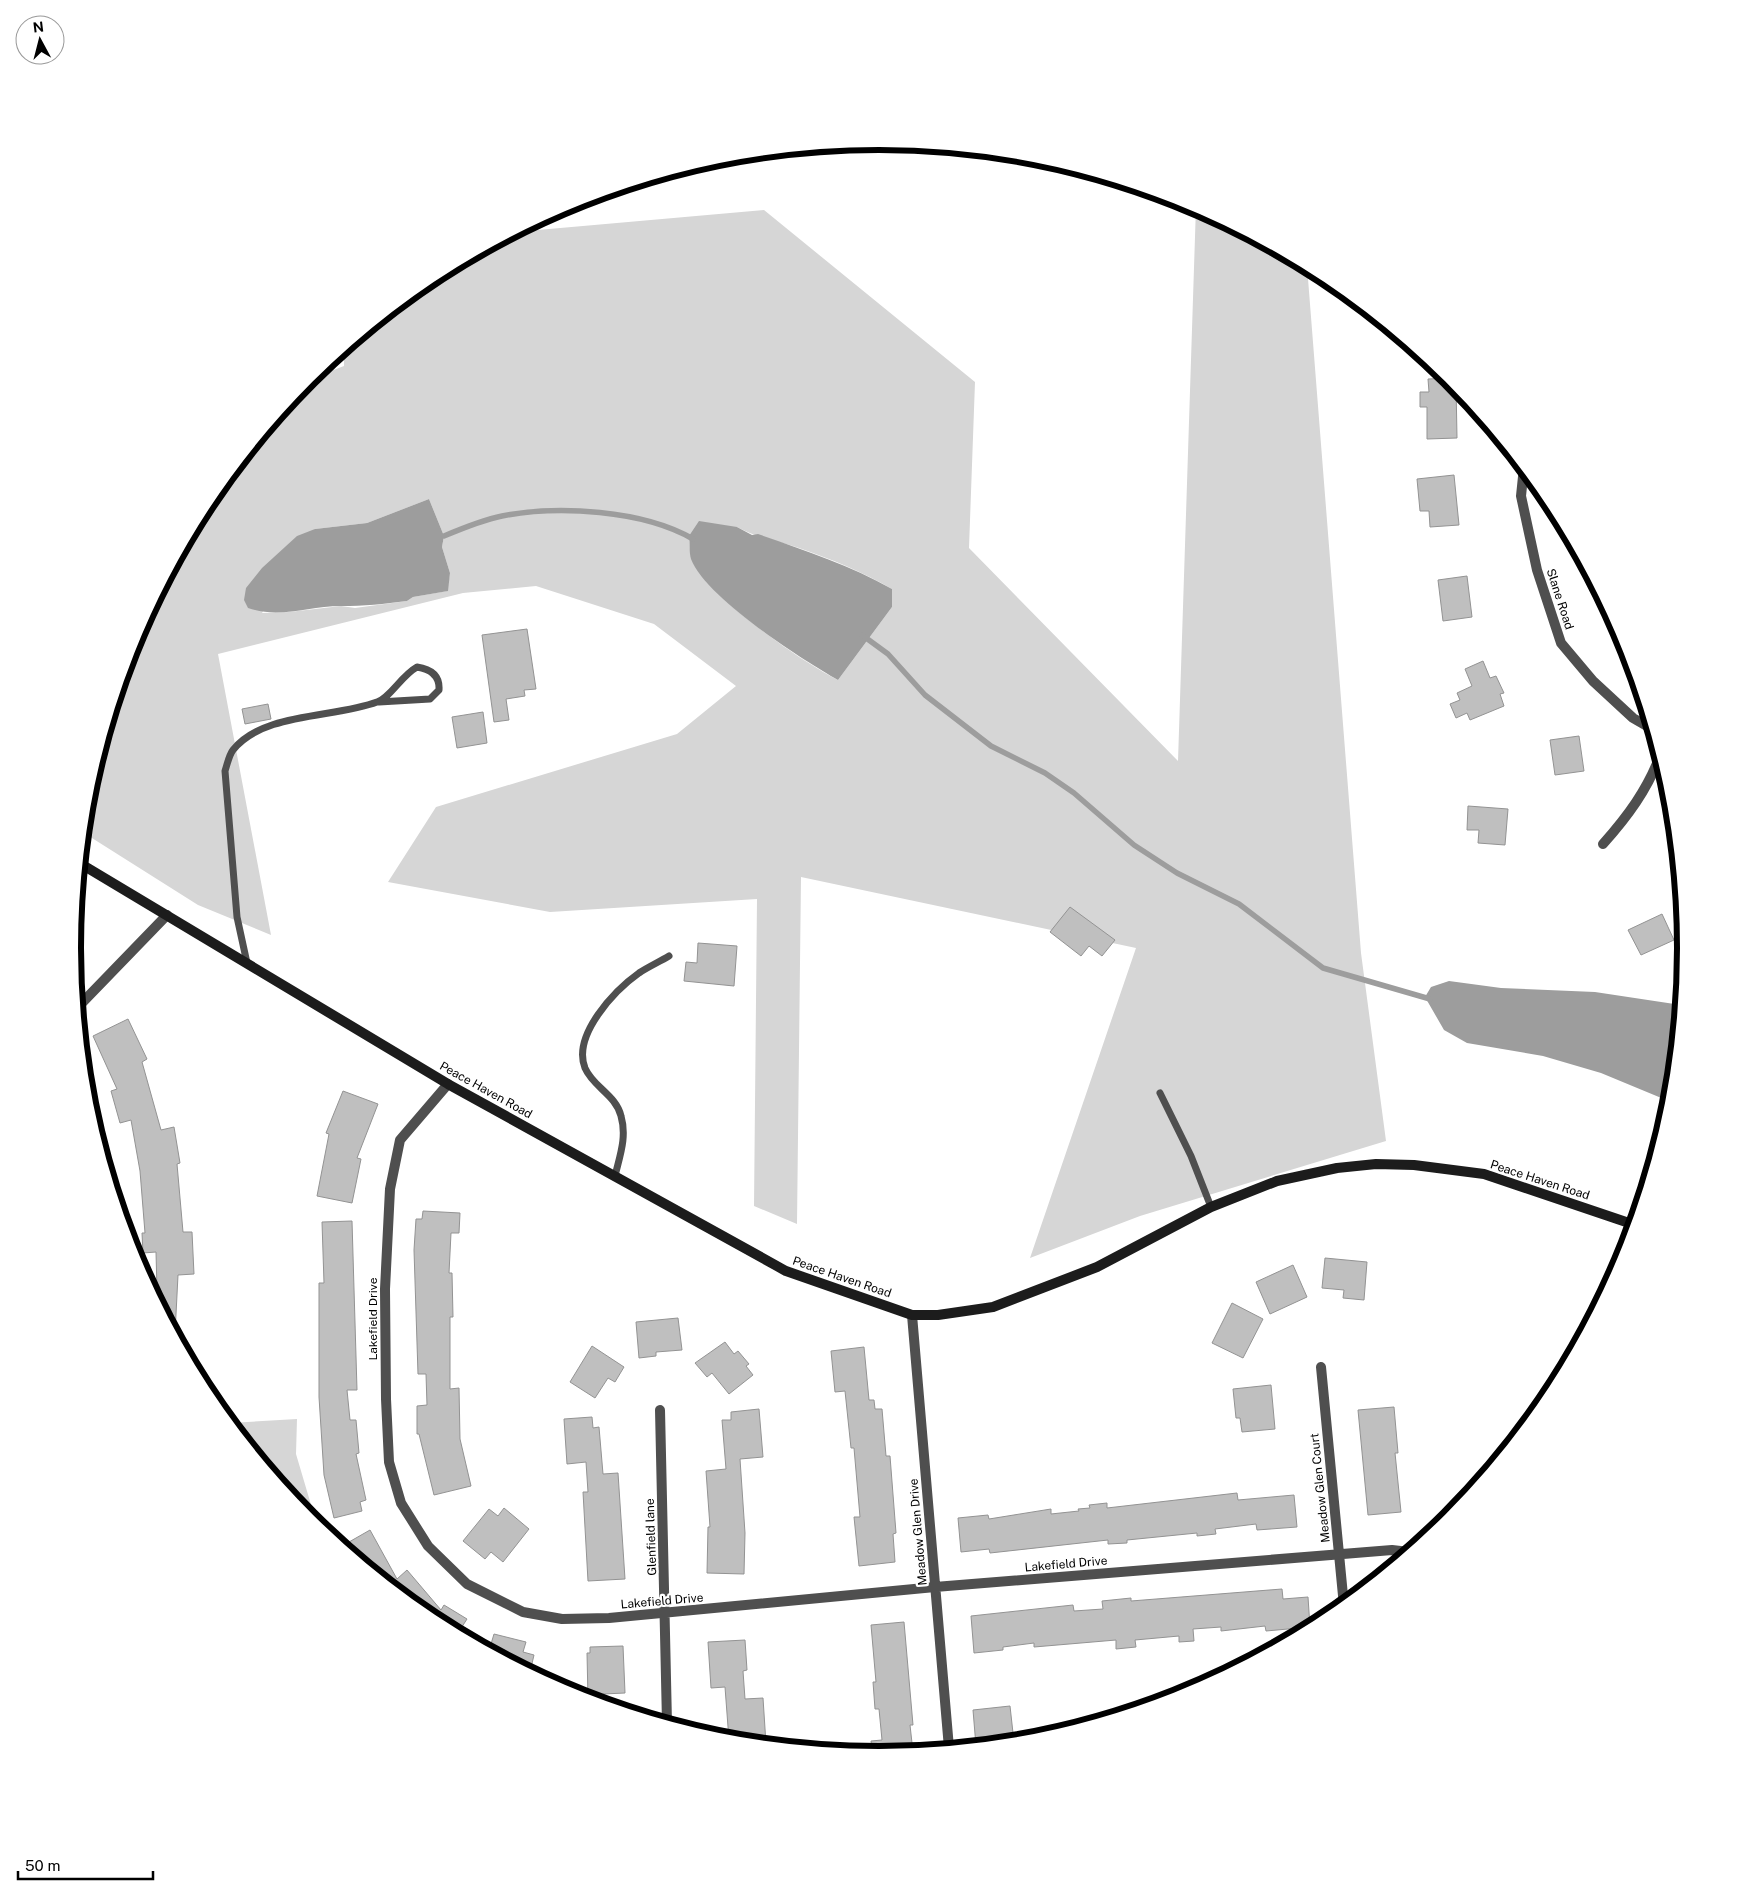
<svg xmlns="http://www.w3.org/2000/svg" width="1759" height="1896" font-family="'Public Sans',sans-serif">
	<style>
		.green { fill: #d6d6d6; fill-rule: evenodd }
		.water { fill: #9d9d9d }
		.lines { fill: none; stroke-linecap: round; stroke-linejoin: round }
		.stream { stroke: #9d9d9d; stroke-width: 5.5 }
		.building { fill: #bfbfbf; stroke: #939393 }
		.lane { stroke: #4f4f4f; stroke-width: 7 }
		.street { stroke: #4f4f4f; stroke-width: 10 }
		.secondary { stroke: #1c1c1c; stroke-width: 10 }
		.labels { text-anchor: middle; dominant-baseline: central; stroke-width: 4.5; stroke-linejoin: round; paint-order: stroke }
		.street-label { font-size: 12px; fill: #000; stroke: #fff }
		.rim { fill: none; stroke: #000; stroke-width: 6 }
	</style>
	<rect width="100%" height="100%" fill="#fff"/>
	<path class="green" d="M1196,206L1307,266L1361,953L1386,1141L1140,1216L1030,1258L1136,948L801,877L797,1224L754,1206L757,899L550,912L388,882L436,807L677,734L736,686L654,624L536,586L463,593L218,654L271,935L198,905L84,833L88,790L134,639L209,499L307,380L344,366V349L431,277L515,232L764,210L975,382L969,548L1178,761ZM429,499L444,536L442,547L450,573L447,591L413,597L407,601L355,608L341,606L289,612L262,613L315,529L367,523ZM737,527C757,538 778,541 799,548C831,559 863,572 892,589V607L838,680C803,663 704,594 692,559C689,552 690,543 689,536Z
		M297,1419L296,1454L317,1525L309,1518L231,1423Z"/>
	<path class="water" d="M429,499L444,536L442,547L450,573L448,591L413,597L407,601C384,604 364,606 341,606C309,606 279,619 248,608L244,600L246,588L262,568L297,536L315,529L367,523Z
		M699,521L737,527L752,535L758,534C804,550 850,565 892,589V607L838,680C801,659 706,598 691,559C689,552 690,543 689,536Z
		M1449,981L1501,988L1595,992L1681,1005L1671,1102L1601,1073L1543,1056L1467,1043L1444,1030L1425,997L1431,987Z"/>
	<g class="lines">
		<path class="stream" d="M444,536C463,528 482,520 502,516C558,505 643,510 693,539
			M862,635L888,654L925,695L991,746L1045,773L1074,793L1134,845L1177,873L1239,904L1323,968L1430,999"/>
	</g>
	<path class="building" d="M1451,378L1456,384L1457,438L1427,439V407H1420V392H1429L1428,379Z
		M1454,475L1459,525L1430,527L1429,511H1420L1417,479Z
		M1467,576L1472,617L1443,621L1438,580Z
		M527,629L536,689L524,690L525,696L506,699L509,720L494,722L482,635Z
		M1483,661L1490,678L1496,676L1504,693L1500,694L1504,706L1470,720L1467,713L1456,718L1450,704L1460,700L1457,693L1472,686L1465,669Z
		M268,704L271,719L245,724L242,709Z
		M483,712L487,743L457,748L452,717Z
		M1579,736L1584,771L1555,775L1550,740Z
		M1468,806L1508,809L1505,845L1478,843L1479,830H1467Z
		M1070,907L1115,940L1102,956L1089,946L1081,956L1050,932Z
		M1662,914L1674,940L1641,955L1628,930Z
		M698,943L737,946L734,986L684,981L686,962L697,963Z
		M128,1019L147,1059L142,1062L161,1130L174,1127L180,1163L177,1164L183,1232H192L194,1274L178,1275L175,1334L152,1290H157L156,1252L143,1253L142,1233H145L140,1171L131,1120L120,1123L111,1091L117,1089L93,1036Z
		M343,1091L378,1104L357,1158L361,1159L352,1203L317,1196L329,1134L326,1133Z
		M423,1211L460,1213L459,1233H451L449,1273H452L453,1317H450V1389L459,1388L460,1439L471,1486L434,1495L419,1434H417V1406L427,1405L426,1374H418L414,1250L416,1219H422Z
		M352,1221L357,1390H347L350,1420H356L359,1453L356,1454L366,1500L360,1502L362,1511L334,1518L324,1475L319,1397V1283H324L322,1222Z
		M1325,1258L1367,1262L1364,1300L1343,1298L1344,1290L1322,1288Z
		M1293,1265L1307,1297L1270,1314L1256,1282Z
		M1232,1303L1263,1319L1243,1358L1212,1343Z
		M678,1318L682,1350L656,1352V1356L639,1358L636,1322Z
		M725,1342L734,1354L738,1351L749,1364L746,1366L753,1375L729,1394L712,1373L707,1377L695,1363Z
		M592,1346L624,1367L615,1382L608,1378L595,1398L570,1382Z
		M864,1347L869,1400H874L875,1409H882L886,1456H890L896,1533L893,1534L895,1562L859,1566L854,1517H860L854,1448H851L845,1391L835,1392L831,1351Z
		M1271,1385L1275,1429L1242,1432L1240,1418H1236L1233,1389Z
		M1394,1407L1398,1453H1395L1401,1512L1368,1515L1358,1410Z
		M759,1409L763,1457L740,1459L745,1533L744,1574L707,1573L708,1527H710L706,1471L726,1469L722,1420H731V1412Z
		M592,1417L593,1428L599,1427L603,1474L618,1473L625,1579L588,1581L583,1492H588L586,1462L567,1464L564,1419Z
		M1237,1493L1238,1500L1294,1495L1297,1527L1257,1530L1256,1524L1215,1529L1216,1534L1197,1536V1533L1127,1540V1543L1108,1544V1540L990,1553L989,1549L961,1552L958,1518L988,1515L989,1519L1051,1509V1514L1079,1511L1078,1509L1090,1508L1089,1505L1107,1503V1508Z
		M504,1508L529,1529L503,1562L491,1552L485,1559L463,1541L489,1509L498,1516Z
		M370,1530L397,1579L407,1570L441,1610L444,1605L467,1619L458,1633L431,1619L342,1546Z
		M1282,1589L1283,1599L1308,1597L1310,1627L1266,1631L1265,1626L1221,1631V1627L1193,1629L1194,1641L1179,1642V1636L1135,1640L1136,1647L1116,1649V1640L1034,1647V1643L1003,1647V1650L974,1653L971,1616L1073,1605L1074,1611L1103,1609L1102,1601L1131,1598V1601Z
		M904,1622L913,1725H910L913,1752L873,1754L871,1741L882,1740L879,1709H875L873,1682H876L871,1625Z
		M494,1634L526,1642L523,1652L534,1655L530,1672L486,1648L488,1643L491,1644Z
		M745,1640L747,1670L743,1671L745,1699L763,1698L766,1744L729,1740L725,1687L711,1688L708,1642Z
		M623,1646L625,1693L603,1694L604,1704L588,1699L587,1653H590V1647Z
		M1010,1706L1014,1742L976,1746L973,1710Z"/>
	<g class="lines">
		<path class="lane" d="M247,963L237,917L225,771C227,765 229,755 233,750C263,712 335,718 377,702C390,698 401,676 417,667C430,669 440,675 439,690L430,699L379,702
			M1160,1093L1191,1156L1211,1207
			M615,1176C620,1155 627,1137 621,1116C616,1095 593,1087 585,1068C572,1035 615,990 639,973C648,967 659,962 669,956"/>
		<path class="street" d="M1524,467L1521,496L1537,570L1561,643L1593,681L1633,718L1652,729
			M1603,844C1628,816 1647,790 1660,756
			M78,1007L167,915
			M448,1084L400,1140L390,1189L385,1289L386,1399L389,1462L401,1503L428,1546L467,1584L523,1612L562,1619L609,1618L935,1587L1392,1550L1409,1552
			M912,1315L949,1748
			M1321,1367L1344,1606
			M660,1410L667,1723"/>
		<path class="secondary" d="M81,864L448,1084L786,1271L912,1315H938L993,1307L1097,1267L1211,1207L1277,1181L1337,1168L1376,1164L1414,1165L1484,1174L1635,1225"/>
	</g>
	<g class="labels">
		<g class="street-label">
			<text transform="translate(1560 599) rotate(72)">Slane Road</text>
			<text transform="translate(486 1090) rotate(29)">Peace Haven Road</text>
			<text transform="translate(1540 1180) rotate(18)">Peace Haven Road</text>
			<text transform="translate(842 1277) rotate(19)">Peace Haven Road</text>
			<text transform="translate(373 1319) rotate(-90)">Lakefield Drive</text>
			<text transform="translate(1320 1488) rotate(-96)">Meadow Glen Court</text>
			<text transform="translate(918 1532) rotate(-95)">Meadow Glen Drive</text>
			<text transform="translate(651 1537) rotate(-92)">Glenfield lane</text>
			<text transform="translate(1066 1564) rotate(-5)">Lakefield Drive</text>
			<text transform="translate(662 1601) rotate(-5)">Lakefield Drive</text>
		</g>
	</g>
	<path d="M0 0H1759V1896H0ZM81 948a798 798 0 1 1 1596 0a798 798 0 1 1-1596 0Z" fill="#fff" fill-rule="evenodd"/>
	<path class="rim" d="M81 948a798 798 0 1 1 1596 0a798 798 0 1 1-1596 0Z"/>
	<g transform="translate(40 40) rotate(353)"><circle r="24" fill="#ffffff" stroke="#999999"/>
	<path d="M0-4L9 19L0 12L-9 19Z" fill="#000000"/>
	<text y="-8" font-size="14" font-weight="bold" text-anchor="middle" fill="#000000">N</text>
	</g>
	<path d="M18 1871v8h135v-8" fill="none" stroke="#000000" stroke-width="2.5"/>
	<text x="25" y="1871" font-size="15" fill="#000000" stroke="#ffffff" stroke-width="4" paint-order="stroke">50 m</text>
</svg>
